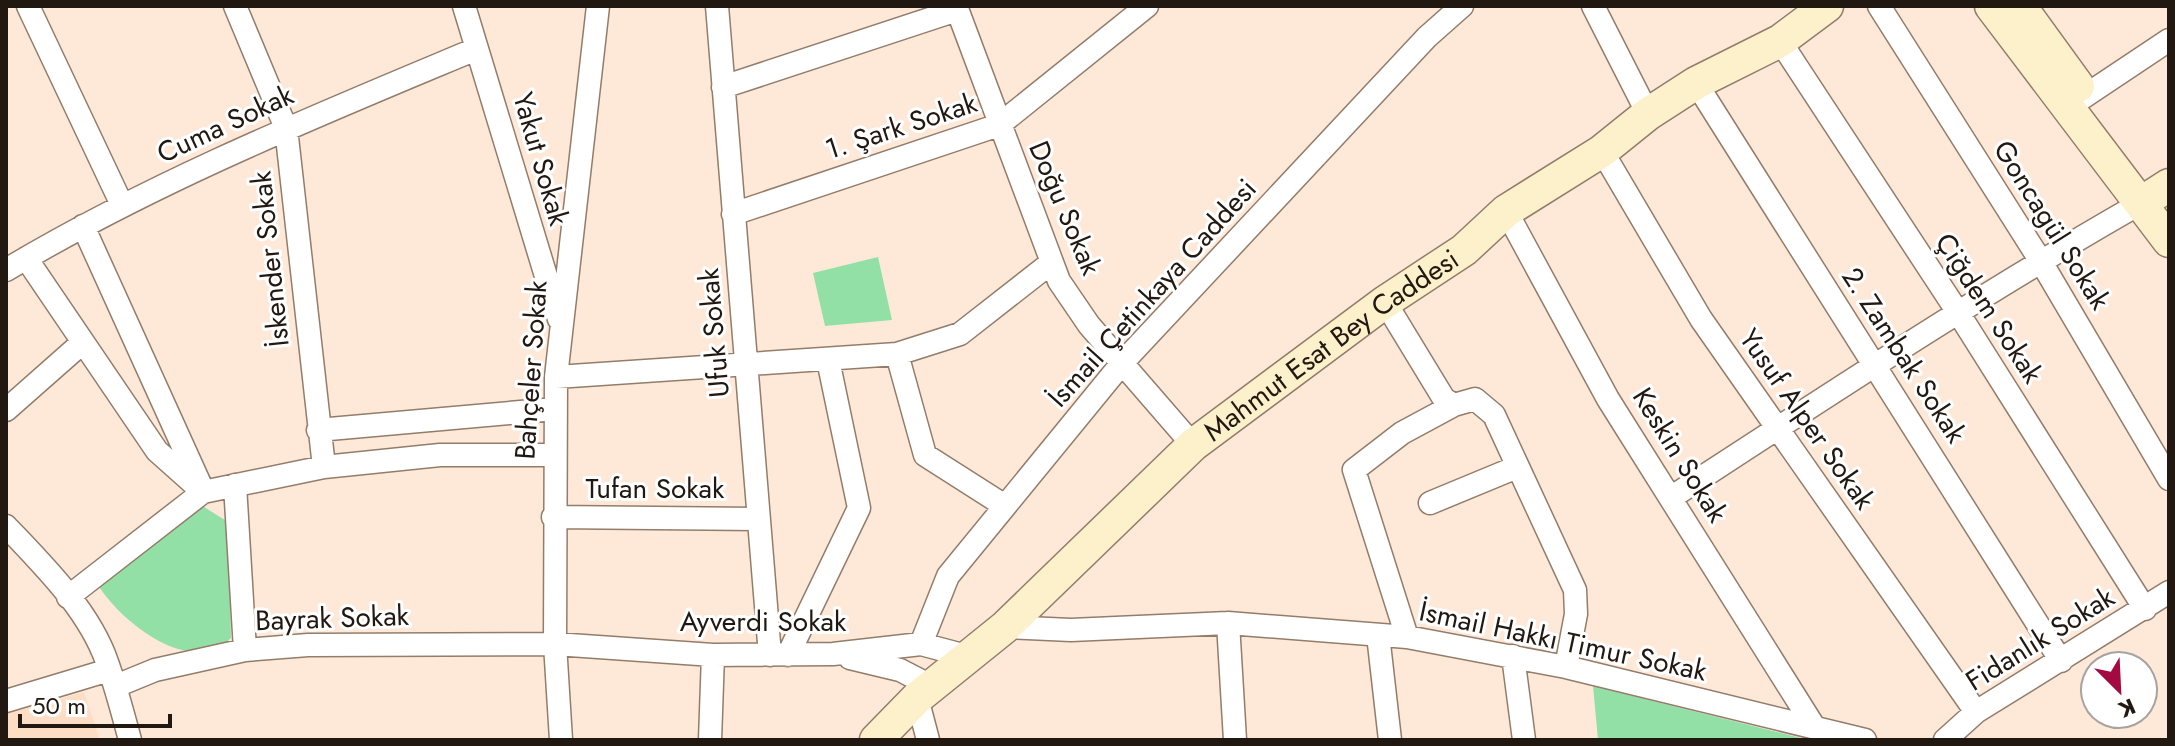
<svg xmlns="http://www.w3.org/2000/svg" width="2175" height="746" font-family="Jost,sans-serif">
	<style>
		.built { fill: #fdddc4 }
		.green { fill: #93e0a7 }
		.lines { fill: none; stroke-linecap: round; stroke-linejoin: round }
		.street-casing { stroke: #937c6a; stroke-width: 25 }
		.secondary-casing { stroke: #937c6a; stroke-width: 35 }
		.street { stroke: #fff; stroke-width: 22 }
		.secondary { stroke: #fcf1ca; stroke-width: 32 }
		.labels { text-anchor: middle; dominant-baseline: central; stroke-width: 6; stroke-linejoin: round; paint-order: stroke }
		.street-label { font-size: 28px; fill: #211811; stroke: #fff }
	</style>
	<rect width="100%" height="100%" fill="#fee9d9"/>
	<path class="built" d="M84,692L100,740H6V714Z"/>
	<path class="green" d="M878,257L892,320L825,326L813,273Z
		M201,505L228,522L231,638C191,679 120,621 98,585Z
		M1593,686L1809,740H1598Z"/>
	<g class="lines">
		<g class="street-casing">
			<path id="street" d="M28,6L122,205
				M235,6L286,128L324,467
				M464,6L559,319
				M717,6L770,655
				M956,6L1059,281L1089,325L1193,445
				M1593,6L1648,114
				M1879,6L2040,260L2169,479
				M1780,41L1959,314L2145,609
				M1696,83L2061,661
				M723,87L957,10
				M2070,106L2169,40
				M1602,151L1701,319L1976,712
				M1506,211L1608,399L1813,725
				M733,214L999,125L1147,6
				M83,226L200,484
				M26,258L157,451L203,492
				M6,270C155,181 316,116 476,49
				M1385,302L1444,399L1454,405L1475,399L1494,415L1575,590L1576,614L1566,667
				M897,354L925,455L1005,506
				M556,377L897,354L960,334L1052,262
				M6,410L82,343
				M318,430L555,409
				M235,485L245,650
				M1672,497C1827,396 1981,294 2141,203
				M1430,503L1517,467
				M553,517L757,519
				M6,526C43,565 89,610 107,662C116,687 123,714 130,740
				M68,597L203,492L324,467L440,455H555
				M1228,623L1235,740
				M1005,627L1071,630L1228,623L1407,637L1566,667L1865,740
				M1378,635L1390,740
				M1407,637L1354,470L1402,433L1454,405
				M921,644L948,576L1123,362L1427,37L1462,6
				M788,655L859,508L828,360
				M1513,656L1524,740
				M850,658L900,670L931,686
				M116,686L155,670L245,650L308,645L555,644L713,655L833,654L921,644L970,657
				M917,698L928,740
				M6,701L109,670
				M561,740L555,644L556,377L598,6
				M710,740L713,655
				M1945,740L1976,712L2169,592"/>
		</g>
		<g class="secondary-casing">
			<g id="secondary">
				<path d="M1991,6L2169,241"/>
				<path d="M2020,6L2078,86"/>
				<path d="M2141,203L2169,185"/>
				<path id="s1" d="M876,740L917,698L1005,627L1193,445L1385,302L1464,250L1506,211L1602,151L1648,114L1696,83L1780,41L1827,6"/>
			</g>
		</g>
		<use href="#street" class="street"/>
		<use href="#secondary" class="secondary"/>
	</g>
	<g class="labels">
		<g class="street-label">
			<text transform="translate(225 124) rotate(-25)">Cuma Sokak</text>
			<text transform="translate(901 126) rotate(-18)">1. Şark Sokak</text>
			<text transform="translate(541 159) rotate(74)">Yakut Sokak</text>
			<text transform="translate(1065 208) rotate(67)">Doğu Sokak</text>
			<text transform="translate(2052 225) rotate(58)">Goncagül Sokak</text>
			<text transform="translate(270 259) rotate(-96)">İskender Sokak</text>
			<text transform="translate(1152 293) rotate(-48)">İsmail Çetinkaya Caddesi</text>
			<text transform="translate(1989 308) rotate(57)">Çiğdem Sokak</text>
			<text transform="translate(714 333) rotate(-95)">Ufuk Sokak</text>
			<text stroke="none"><textPath href="#s1" startOffset="604">Mahmut Esat Bey Caddesi</textPath></text>
			<text transform="translate(1904 355) rotate(57)">2. Zambak Sokak</text>
			<text transform="translate(531 370) rotate(-86)">Bahçeler Sokak</text>
			<text transform="translate(1807 419) rotate(55)">Yusuf Alper Sokak</text>
			<text transform="translate(1680 455) rotate(58)">Keskin Sokak</text>
			<text x="655" y="488">Tufan Sokak</text>
			<text transform="translate(332 618) rotate(-2)">Bayrak Sokak</text>
			<text x="763" y="621">Ayverdi Sokak</text>
			<text transform="translate(2040 639) rotate(-32)">Fidanlık Sokak</text>
			<text transform="translate(1563 641) rotate(12)">İsmail Hakkı Timur Sokak</text>
		</g>
	</g>
	<rect width="2175" height="746" fill="none" stroke="#211811" stroke-width="16"/>
	<g transform="translate(2119 690) rotate(156)"><circle r="38" fill="#ffffff" stroke="#a6a3a0" stroke-width="2"/>
	<path d="M0-6L14 30L0 20L-14 30Z" fill="#a40a40"/>
	<text y="-12" font-size="22" font-weight="bold" text-anchor="middle" fill="#211811">K</text>
	</g>
	<path d="M20 714v12h150v-12" fill="none" stroke="#211811" stroke-width="4"/>
	<text x="32" y="714" font-size="24" fill="#211811" stroke="#ffffff" stroke-width="6" paint-order="stroke">50 m</text>
</svg>
